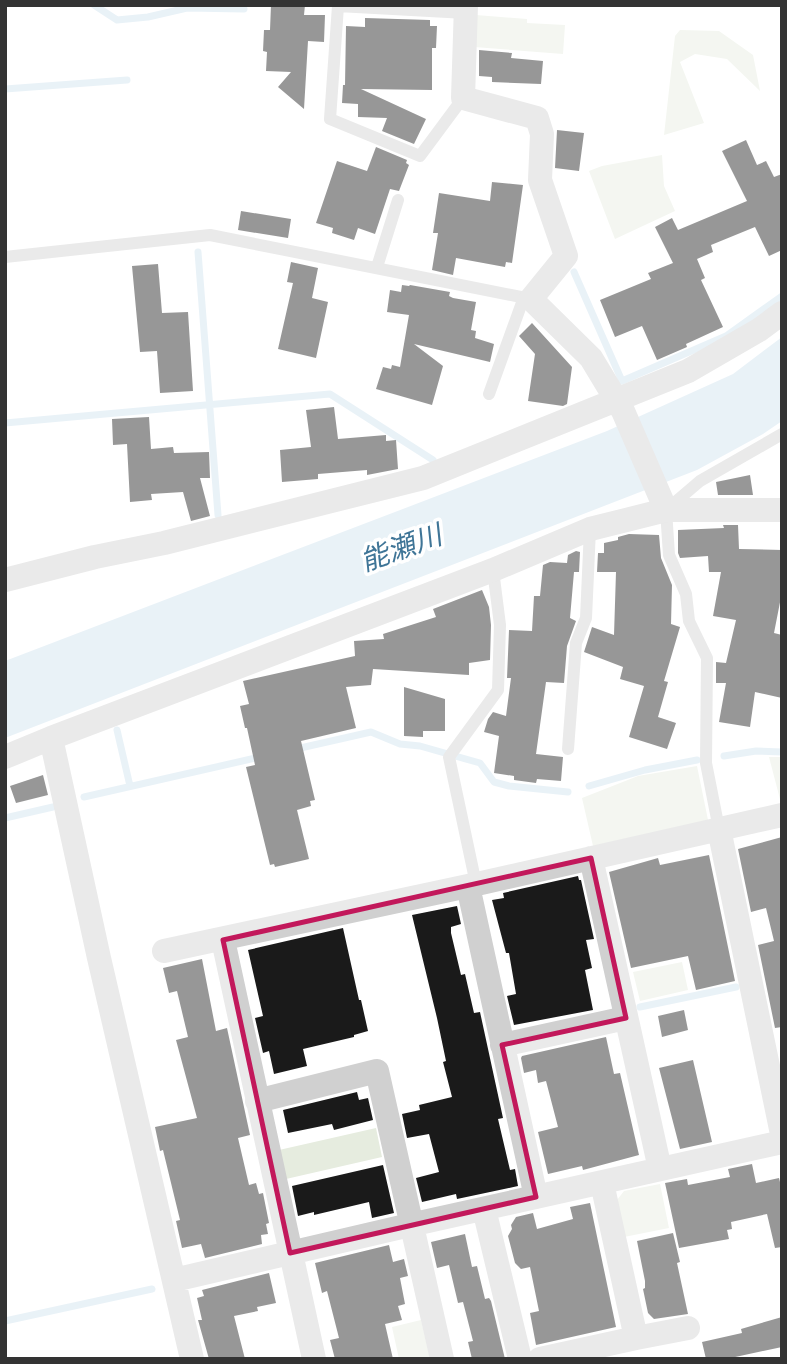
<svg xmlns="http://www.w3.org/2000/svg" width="787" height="1364" font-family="Karla,'Noto Sans JP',sans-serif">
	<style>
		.green { fill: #e6ecdf }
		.water { fill: #cfe2ee }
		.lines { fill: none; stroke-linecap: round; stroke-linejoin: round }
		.stream { stroke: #cfe2ee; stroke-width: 7 }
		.building { fill: #1a1a1a }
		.lane { stroke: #d0d0d0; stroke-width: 12 }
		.street { stroke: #d0d0d0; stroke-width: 24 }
		.marked { fill: none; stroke: #c2185b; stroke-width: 5; stroke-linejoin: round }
		.labels { text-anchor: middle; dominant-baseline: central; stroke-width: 7; stroke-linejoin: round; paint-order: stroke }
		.water-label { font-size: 28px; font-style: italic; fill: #3f7597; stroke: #fff }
	</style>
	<rect width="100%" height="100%" fill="#fff"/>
	<path class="green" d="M476,15L527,19V23L565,25L563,54L474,47Z
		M680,30L719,31L753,55L760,91L727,59L695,54L680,62L704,123L664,135L675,36Z
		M662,155L664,186L675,211L615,239L589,171L602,166Z
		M769,757H782V803H781Z
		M697,766L708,820L593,846L582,798L638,776Z
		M682,962L688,990L640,1001L633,972Z
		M376,1128L382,1157L286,1179L279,1150Z
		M660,1184L669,1228L624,1237L617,1200L624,1191Z
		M421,1320L430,1359H399L392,1327Z"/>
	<path class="water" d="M782,337V421L763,434L697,470L5,738V661L607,431L733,374Z"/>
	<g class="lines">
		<path class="stream" d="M94,5L117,20L148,17L187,8L244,9
			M5,89L127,80
			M198,252L218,515
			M574,272L622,381L726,336L782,296
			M5,423L330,394L433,460
			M117,730L130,786
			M296,749L371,732L400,744L420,746L480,763L494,782L509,786L568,792
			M724,756L756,751L782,752
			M589,786L645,770L697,760
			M84,797L260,757
			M5,818L53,807
			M640,1007L736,987
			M5,1321L152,1289"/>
	</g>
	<path class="building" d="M271,5H305L304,15H325L324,42L308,41L304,109L278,87L291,72L266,71L267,52L263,51L264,30H270Z
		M365,18L430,20V26H437L436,48H432V90L361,89L426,119L414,144L382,131L387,118L358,117V104L342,103L343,85H345L346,26L365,27Z
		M479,50L512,53L511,58L543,61L541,84L492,82V77L479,76Z
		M557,130L584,133L579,171L555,168Z
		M746,140L757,165L766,161L774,177L782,174V250L769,256L755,227L711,245L713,252L697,259L705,278L701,280L723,327L686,344L687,347L657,360L642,326L615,337L600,300L651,279L648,273L673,263L655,227L672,218L678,230L747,201L722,151Z
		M376,147L407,160L406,163L409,165L399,191L390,189L375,234L358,228L354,240L332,233L333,228L316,223L337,161L367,171Z
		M492,182L523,185L512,263L506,262L505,267L456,258L453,275L432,270L438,233H433L439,193L490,201Z
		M241,211L291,219L288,238L238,230Z
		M291,262L318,268L312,298L328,302L316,358L278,349L293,283L287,282Z
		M158,264L162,313L188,312L193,391L160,393L157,351L140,352L132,266Z
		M402,285L409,286L410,285L450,292L449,296L453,298L476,302L471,330L476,331L475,338L494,344L490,362L414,344L443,366L432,405L376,389L383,367L391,369L392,365L400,367L409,315L387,312L390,290L401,292Z
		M532,323L572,367L567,404L563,406L528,401L535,354L519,336Z
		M334,407L338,439L386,435V441L396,440L398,469L367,475V470L318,474V479L282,482L280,450L311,447L306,410Z
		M149,417L151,449L173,447L174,453L209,452L210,478H200L210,516L191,521L183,492L151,494L152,500L130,502L127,444L113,445L112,419Z
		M750,475L753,495H718L716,482Z
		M723,525H738L739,549L782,550V592L774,633L782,635V698L755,692L750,727L719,722L726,683H716V662L726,663L736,620L713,616L721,572H709L708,556L680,558L678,553V530L724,528Z
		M629,534L659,535L661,558L672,585L671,624L680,627L664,681L668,682L658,717L676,723L667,749L629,737L644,686L620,679L623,667L584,652L592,627L614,635L616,572H597L598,553H604V543L618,540V537Z
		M576,551L580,552L579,572H574L570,618L576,621L567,646L564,683L546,682L536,754L563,757L561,781L537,779L536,783L514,780V776L494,773L499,736L484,732L488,719L493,712L506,716L511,678H507L509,630L532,631L534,596H540L543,565L550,562L567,563L568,555Z
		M482,590L489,607L491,625L490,660L469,663V675L373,669L371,685L346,687L356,728L301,741L315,800L310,801L311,806L297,810L309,859L275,867L274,864L270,865L246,767L255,765L247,728H245L240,706L249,704L243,681L355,656L354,641L384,639L383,634L436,617L433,609Z
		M404,687L445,699V731H423V737L404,736Z
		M43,775L48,795L16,803L10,786Z
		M782,837V1027L775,1028L758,945L774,941L766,908L751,912L738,849Z
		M709,855L735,981L696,990L688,956L631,968L609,872L658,858L660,865Z
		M578,876L579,880H581L594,939L586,940L592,968L585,970L593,1010L514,1025L507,996L516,994L509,953H506L492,900L504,898L503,893Z
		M457,906L461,924L451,927V933L461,975L465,974L474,1013L480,1012L503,1118L498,1119L510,1170L515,1169L518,1186L457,1199L456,1194L422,1202L416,1178L439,1172L429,1134L407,1138L402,1114L420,1110L419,1105L452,1097L443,1062L446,1061L437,1018L412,915Z
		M343,928L359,1000H361L368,1031L354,1035V1037L303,1049L307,1066L274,1074L269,1051L263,1053L255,1018L263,1016L248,950Z
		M202,959L216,1031L227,1028L250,1135L238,1138L249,1185L256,1183L259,1194L263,1193L269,1223L266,1224L268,1234L261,1235L262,1244L205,1258L201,1244L182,1248L176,1221L180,1220L163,1150L160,1151L155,1127L197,1118L176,1040L188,1037L177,991L169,993L163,968Z
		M684,1010L688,1030L662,1037L658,1016Z
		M606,1037L614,1074L620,1073L639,1155L583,1170L582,1166L548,1174L538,1132L558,1127L546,1081L538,1083L536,1070L524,1073L521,1058L522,1056Z
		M693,1060L712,1142L680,1149L659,1068Z
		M357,1092L359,1100L368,1098L373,1120L334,1130L332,1124L288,1133L283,1110Z
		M752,1164L756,1183L779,1178L782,1190V1247L775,1248L767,1214L731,1222L732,1229L727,1230L729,1239L679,1248L665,1183L687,1179L688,1185L730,1177L728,1169Z
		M383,1165L394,1213L372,1218L369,1202L314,1215V1212L298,1216L292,1186Z
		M590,1203L616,1327L536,1345L530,1313L539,1311L530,1267L521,1269L515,1263L508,1236L512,1229L511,1225L516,1217L533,1213L537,1229L573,1219L570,1207Z
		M673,1233L680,1262L677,1263L688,1314L654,1319L648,1313L643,1289L645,1288V1281L637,1241Z
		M465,1234L472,1267L477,1266L485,1299L489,1298L491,1301L505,1359H472L468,1342L473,1341L463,1302L458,1303L449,1265L437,1268L431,1242Z
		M389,1245L393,1262L404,1259L408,1276L400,1278L405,1304L398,1306L402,1320L385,1324L393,1359H335L330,1340L339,1338L327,1291L322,1293L315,1263Z
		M269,1273L276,1303L257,1307L258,1311L234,1316L245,1359H209L198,1320H202L197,1298L204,1296L202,1290Z
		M782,1317V1347L726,1359H706L702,1342L742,1333L741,1329Z"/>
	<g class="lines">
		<path class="lane" d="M463,98L420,156L330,119L338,6L466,13
			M5,257L210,235L531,299
			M377,267L398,200
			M489,394L524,297
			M568,749L576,643L586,618L590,529
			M719,829L706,763L707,658L689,621L686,594L669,555L666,510L700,481L782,434
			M476,884L449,757L498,690L500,625L493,570"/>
		<path class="street" d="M466,5L463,98L537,118L542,134L540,180L566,256L531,299L591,358L623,411L666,510
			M5,580L95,557L164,543L423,478L688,371L759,330L782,313
			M51,738L99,958L192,1359
			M5,757L51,738L493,570L590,529L666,510H782
			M719,829L782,1134
			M591,858L660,1169
			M468,886L536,1197
			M223,940L314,1359
			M164,951L468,886L782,815
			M502,1045L626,1018
			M257,1101L377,1071L442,1359
			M484,1209L520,1359
			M174,1280L410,1225L782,1142
			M636,1338L688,1328
			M540,1359L636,1338L602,1183"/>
	</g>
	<path d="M0 0H787V1364H0ZM591,858L626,1018L502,1045L536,1197L290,1253L223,940Z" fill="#fff" fill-opacity=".55" fill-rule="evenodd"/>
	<path class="marked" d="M591,858L626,1018L502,1045L536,1197L290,1253L223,940Z"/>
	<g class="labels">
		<g class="water-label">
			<text transform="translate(401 548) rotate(-20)">能瀬川</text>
		</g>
	</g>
	<rect width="787" height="1364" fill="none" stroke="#333333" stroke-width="14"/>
</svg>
